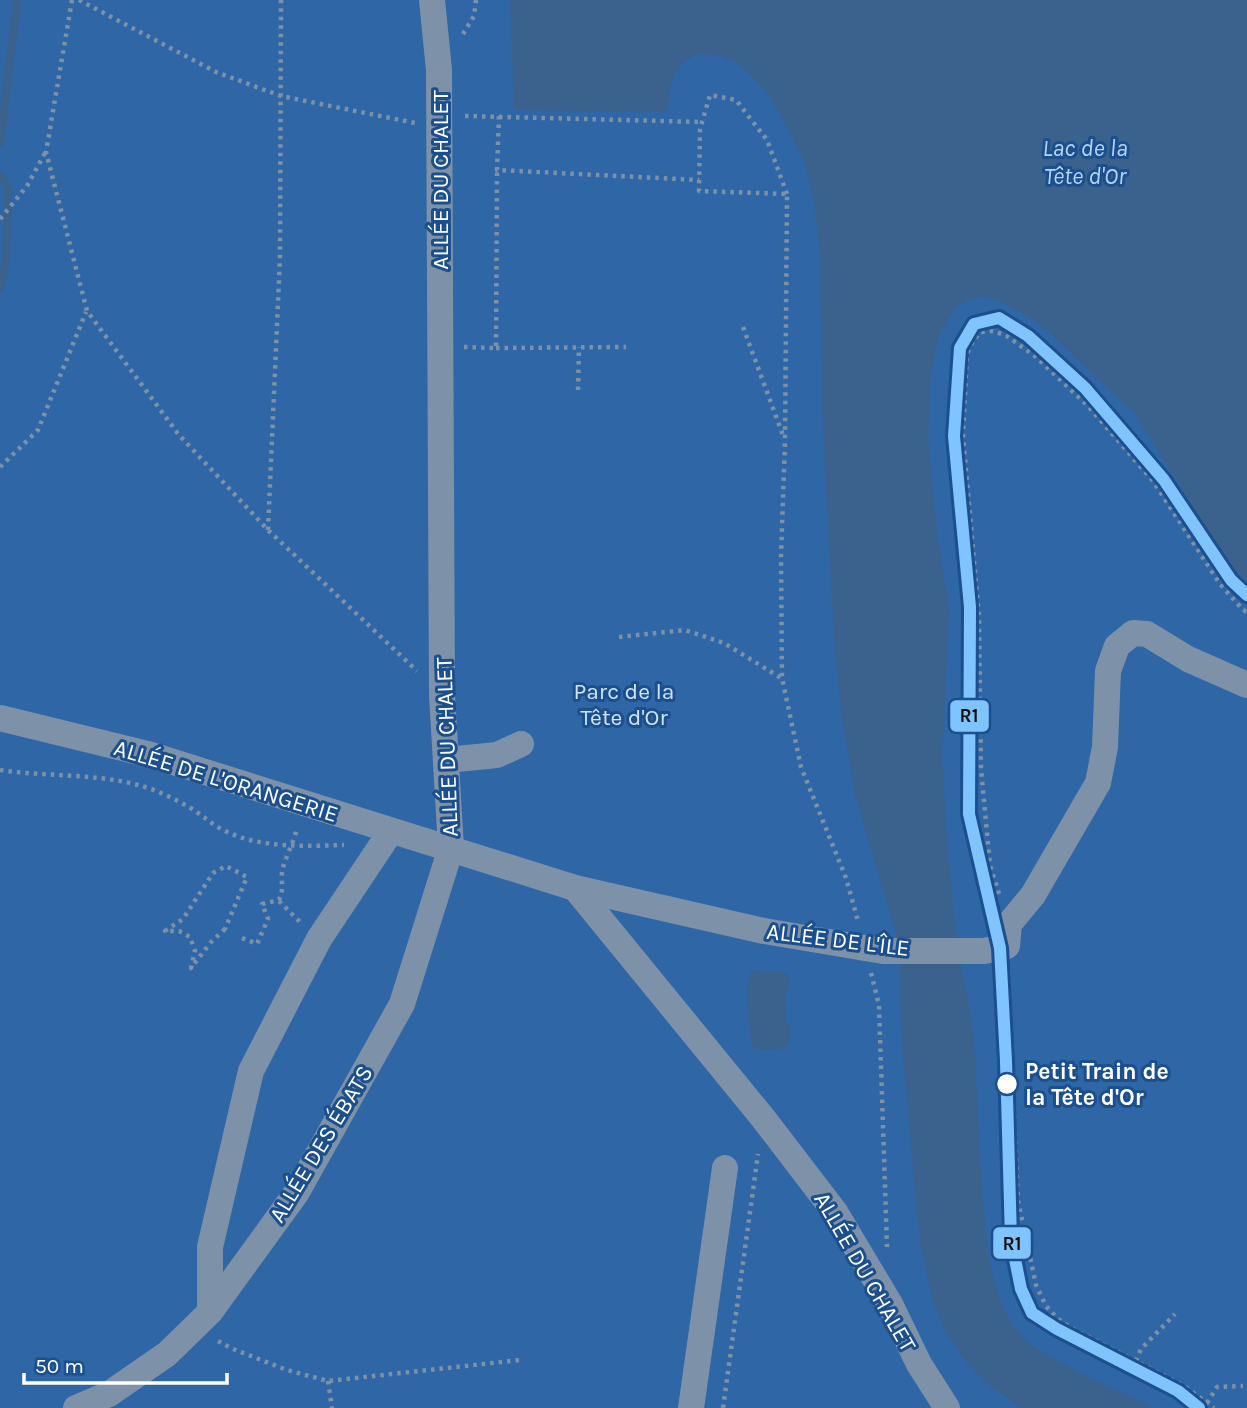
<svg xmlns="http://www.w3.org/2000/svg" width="1247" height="1408" font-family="Karla,sans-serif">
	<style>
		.green { fill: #2f66a5 }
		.water { fill: #3b618d }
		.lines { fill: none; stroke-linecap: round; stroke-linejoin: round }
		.stream { stroke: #3b618d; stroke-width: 8 }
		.path { stroke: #7d92a8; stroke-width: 4.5; stroke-dasharray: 3.5 5; stroke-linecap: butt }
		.minor { stroke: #7d92a8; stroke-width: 26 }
		.rail-1-casing { stroke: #1b4f8f; stroke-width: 18 }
		.rail-1 { stroke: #80c4ff; stroke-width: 12 }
		.stop-dot { fill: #fff; stroke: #1b4f8f; stroke-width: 2.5 }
		.labels { text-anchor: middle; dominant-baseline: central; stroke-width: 6; stroke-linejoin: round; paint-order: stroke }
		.street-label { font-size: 23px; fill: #fff; stroke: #1b4f8f }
		.park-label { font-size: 23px; fill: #cfe3fa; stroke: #1b4f8f }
		.stop-label { font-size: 23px; font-weight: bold; fill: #fff; stroke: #1b4f8f; text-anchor: start }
		.water-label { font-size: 24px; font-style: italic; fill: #b5d3f5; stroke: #1b4f8f }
		.line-badge { stroke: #1b4f8f; stroke-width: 2.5 }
		.pale-badge-label { font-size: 19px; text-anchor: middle; font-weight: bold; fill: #111 }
	</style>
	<rect width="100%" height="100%" fill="#365274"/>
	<path class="green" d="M0,0H1247V1408H0Z"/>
	<path class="water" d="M510,0H1247V579L1234,570L1216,549L1184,491L1134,413L1049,332L1031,318L997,299L979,297L968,300L955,308L940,333L931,371L928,437L935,520L949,609L942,754L948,857L956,935L974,1038L982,1198L990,1266L1002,1306L1014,1327L1030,1345L1077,1371L1154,1408H1022L991,1387L969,1365L946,1333L933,1302L921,1247L915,1191L901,1031L900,962L895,930L855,795L840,703L834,637L822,407L820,252L815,207L806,166L792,135L764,88L740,65L719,55L697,54L681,64L673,77L666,112L514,110Z
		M753,970C766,974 777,967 788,975L789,984L785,996L786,1023H790V1043C781,1053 765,1050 753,1048C749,1031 742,982 753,970Z"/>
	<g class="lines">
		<path class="stream" d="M0,143L17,0
			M0,175L8,189L6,261L0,289"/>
		<path class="path" d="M72,0L46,152L87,311L179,435L268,530L417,671
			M79,0L216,72L281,96L415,123
			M463,34L474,16L476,0
			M465,116L702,122
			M499,116L497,170L699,180
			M787,194L767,140L736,100L710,95L700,129L699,191L787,194L785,442L781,556L782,678L801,767L846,878L858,921
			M0,219L27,186L45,153
			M743,327L784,438
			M464,347L496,348L497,170
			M496,348L626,347
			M578,390L579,347
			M0,467L38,430L86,312
			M268,530L280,257L281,0
			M619,637L685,630L724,643L781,678
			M0,770C46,777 93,773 138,785C154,789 173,798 187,806C200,813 210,823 223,830C261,849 303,846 344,845
			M999,894L990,865L981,769L979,617L963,436L967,354L973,341L980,332L993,331L1007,336L1036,357L1088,406L1153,481L1220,584L1243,610L1247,612
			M279,901L300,922
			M225,929L211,942L191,968L195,951L190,937L179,931H165L183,919L213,873L226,866L247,877L225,929L230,932
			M242,938L257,944L268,919L262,904L279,900C284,890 281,883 282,872C284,860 294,842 297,828
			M1008,971L1018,1201L1036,1285L1046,1306L1058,1319L1071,1328L1184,1386L1214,1408
			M871,973L879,1005L887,1247
			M1003,1100L1014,1092
			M218,1341L233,1349L287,1370L328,1381L520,1360
			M1136,1361L1141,1349L1175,1314
			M328,1381L332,1408
			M1207,1403L1217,1387L1243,1386
			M723,1408L758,1154"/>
		<path class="minor" d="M0,718L151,755L575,888L763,1118L835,1212L890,1304L919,1364L947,1408
			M447,760L497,755L521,744
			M575,888L764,931L865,948L883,951H984L1007,946L1009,924L1033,895L1098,783L1105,747L1108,671L1117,646L1133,633L1147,634L1188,659L1247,685
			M210,1312V1247L251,1071L319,939L391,831
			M76,1408L109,1394L167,1354L210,1312L297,1192L402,1004L451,848L442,695L439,70L432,0
			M691,1408L725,1168"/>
		<g class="rail-1-casing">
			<path id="rail-1" d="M1199,1408L1178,1391L1057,1329L1032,1313L1021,1289L1011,1239L1006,1061L1000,948L969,814L970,607L954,436L960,348L974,324L999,318L1028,336L1085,388L1164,480L1231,580L1247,595"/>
		</g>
		<use href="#rail-1" class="rail-1"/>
	</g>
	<circle class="stop-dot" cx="1007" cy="1084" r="11"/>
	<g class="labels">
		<g class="street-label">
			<text transform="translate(440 180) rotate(-90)">ALLÉE DU CHALET</text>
			<text transform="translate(447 747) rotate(-92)">ALLÉE DU CHALET</text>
			<text transform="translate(226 781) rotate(17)">ALLÉE DE L'ORANGERIE</text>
			<text transform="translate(838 940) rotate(7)">ALLÉE DE L'ÎLE</text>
			<text transform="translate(321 1144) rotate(-59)">ALLÉE DES ÉBATS</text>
			<text transform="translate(865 1272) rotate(60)">ALLÉE DU CHALET</text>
		</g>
		<g class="park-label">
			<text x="624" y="691">Parc de la<tspan x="624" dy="26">Tête d'Or</tspan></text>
		</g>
		<g class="stop-label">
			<text x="1025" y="1071">Petit Train de<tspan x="1025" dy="26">la Tête d'Or</tspan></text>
		</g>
		<g class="water-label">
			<text x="1085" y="148">Lac de la<tspan x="1085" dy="28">Tête d'Or</tspan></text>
		</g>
	</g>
	<g class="line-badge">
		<rect x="949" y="699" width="41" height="34" rx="7" fill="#80c4ff"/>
		<rect x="992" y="1226" width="40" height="34" rx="7" fill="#80c4ff"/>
	</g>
	<g class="pale-badge-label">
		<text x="969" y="722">R1</text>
		<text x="1012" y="1250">R1</text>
	</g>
	<path d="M24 1373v10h203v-10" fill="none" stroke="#ffffff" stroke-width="3.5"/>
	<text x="35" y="1373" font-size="21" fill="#ffffff" stroke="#1b4f8f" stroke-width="5" paint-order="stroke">50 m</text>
</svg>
